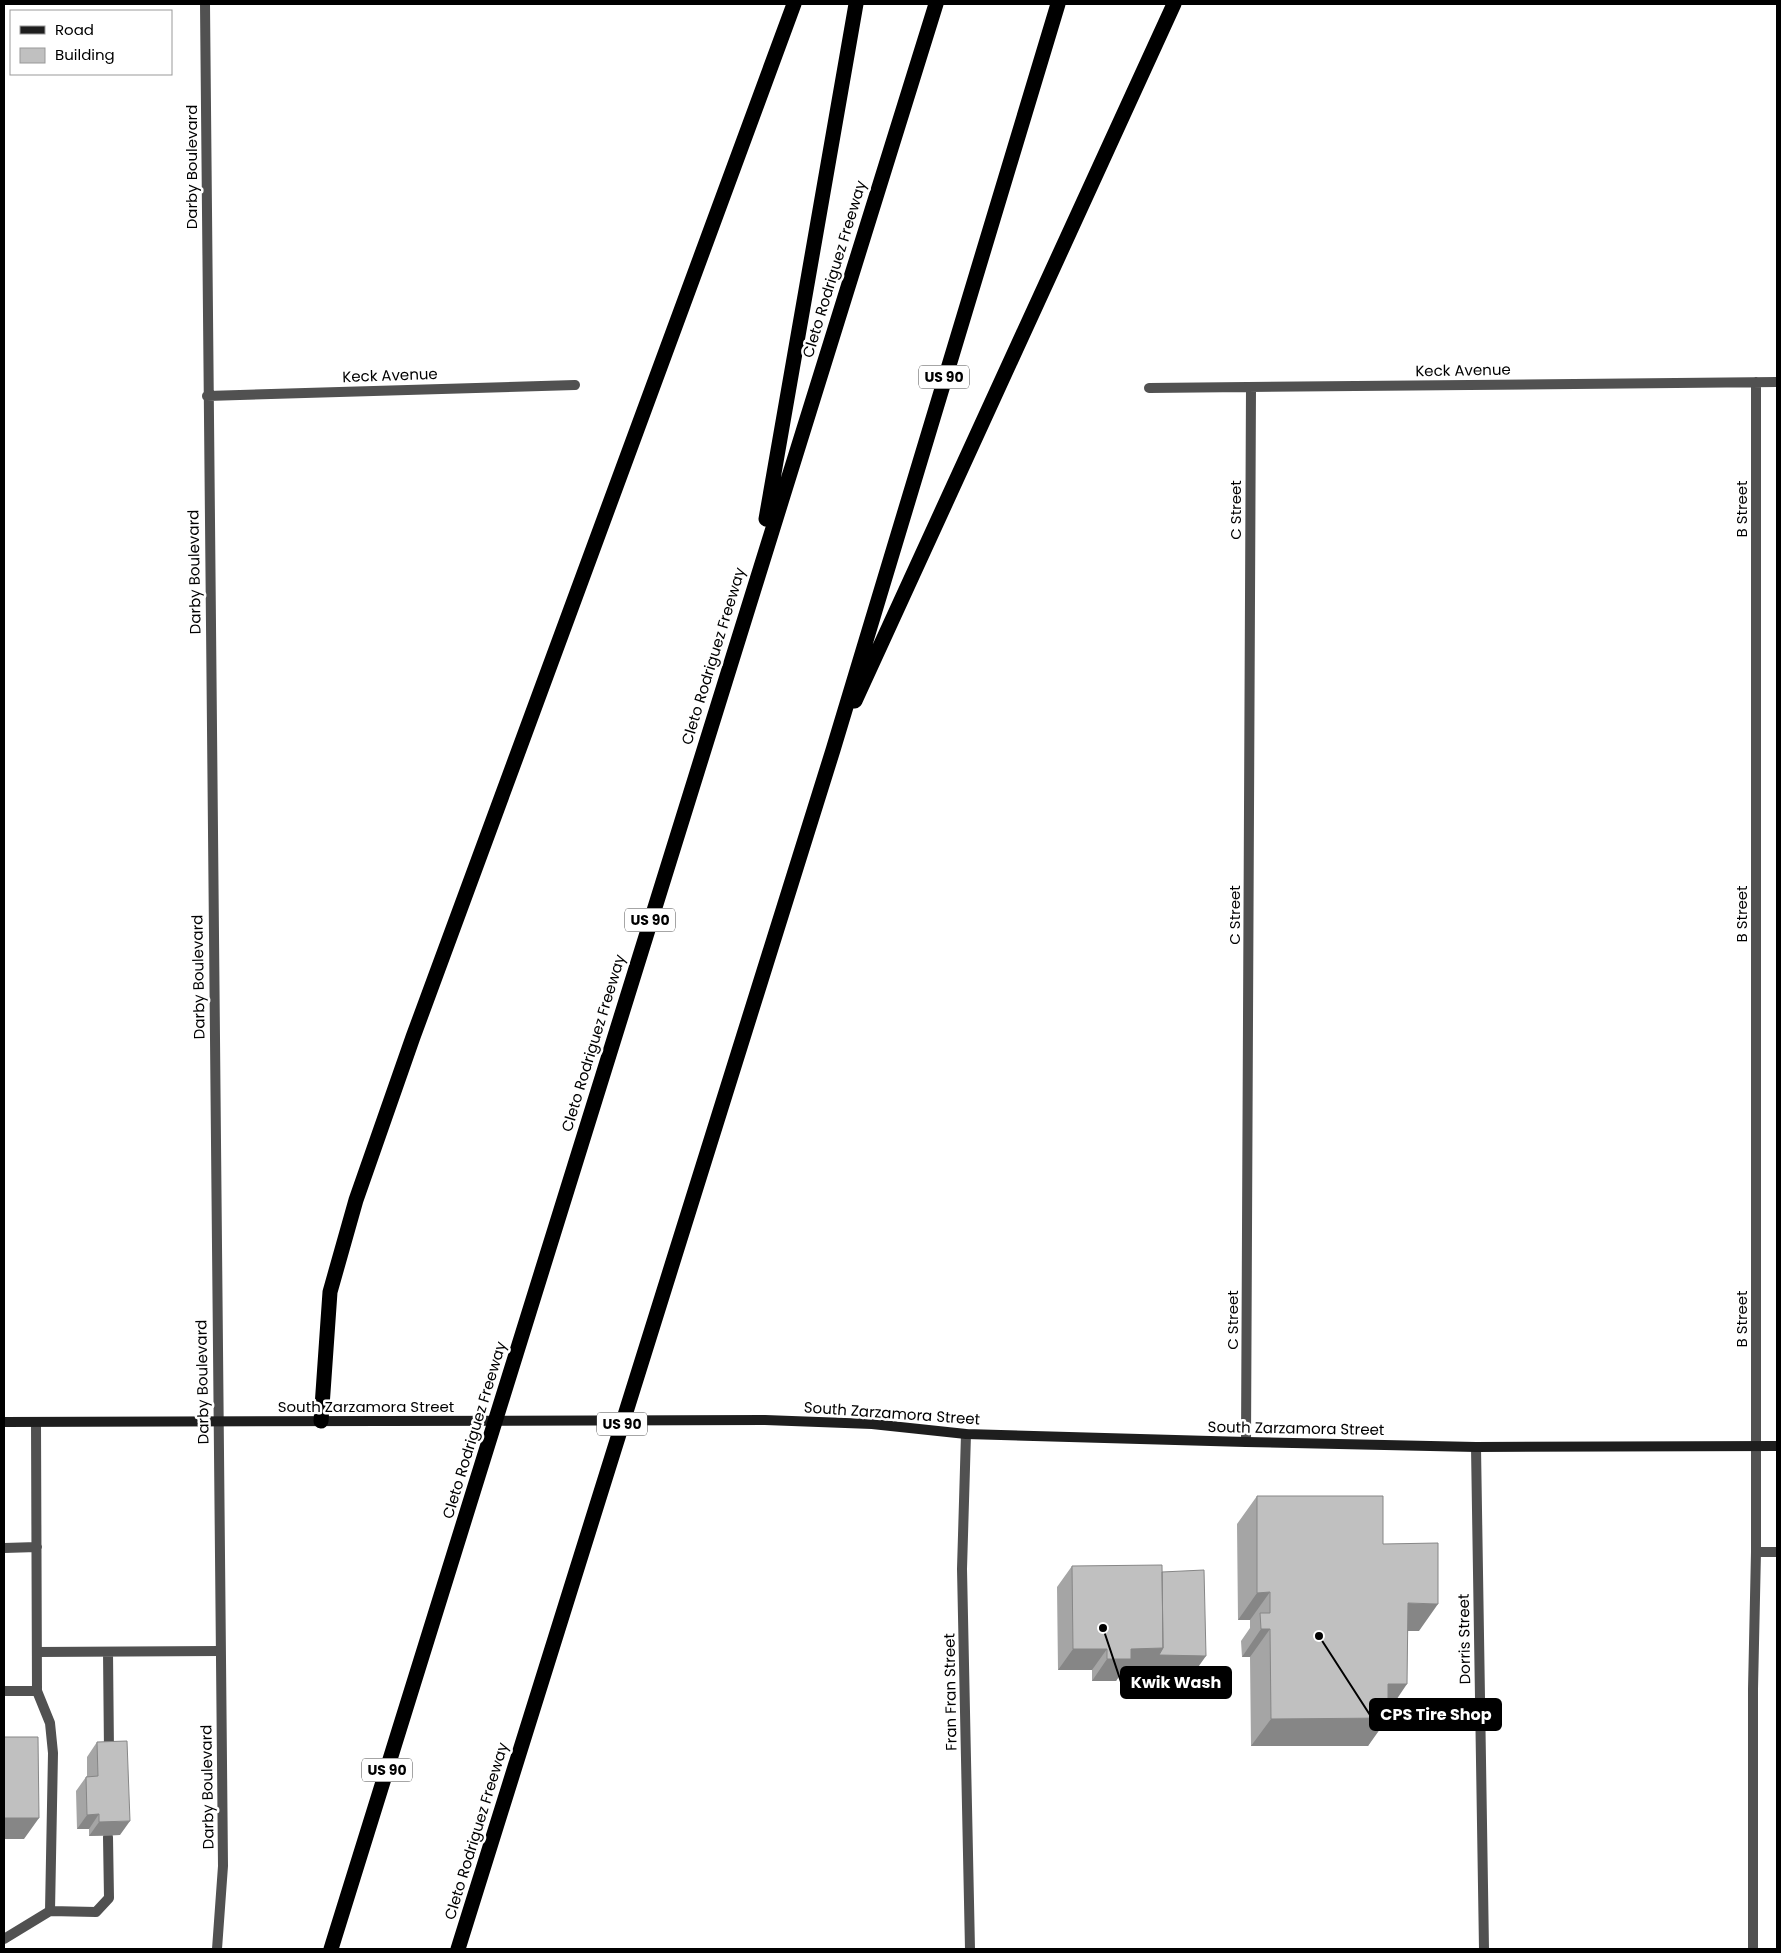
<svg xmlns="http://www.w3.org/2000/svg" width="1781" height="1953" font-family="Poppins,sans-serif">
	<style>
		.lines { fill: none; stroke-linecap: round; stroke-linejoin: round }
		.lane { stroke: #515151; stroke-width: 10 }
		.street { stroke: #515151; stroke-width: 10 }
		.secondary { stroke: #1e1e1e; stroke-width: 10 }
		.highway { stroke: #000; stroke-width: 15 }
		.wall { fill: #a5a5a5 }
		.shaded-wall { fill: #868686 }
		.building { fill: #c0c0c0; stroke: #868686 }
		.labels { text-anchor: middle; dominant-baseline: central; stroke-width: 5; stroke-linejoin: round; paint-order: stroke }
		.shield { fill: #fff; stroke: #4c4c4c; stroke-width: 1 }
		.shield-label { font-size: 14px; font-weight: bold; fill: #000 }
		.street-label { font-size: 15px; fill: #000; stroke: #fff }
		.leader { fill: none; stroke: #000; stroke-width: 2 }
		.callout-dot { fill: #000; stroke: #fff; stroke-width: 2 }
		.callout { fill: #000; stroke: #000; stroke-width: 2 }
		.callout-label { font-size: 16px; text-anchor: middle; font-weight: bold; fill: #fff }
	</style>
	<rect width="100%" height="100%" fill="#fff"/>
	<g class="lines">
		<path class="lane" d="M1756,1446V1552H1777
			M4,1548L37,1547
			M37,1652L220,1651
			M108,1652L109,1752
			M4,1691H37L36,1422
			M37,1691L50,1723L53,1753L50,1911
			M4,1939L50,1911L96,1912L109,1898L108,1837
			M1753,1949V1689L1756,1552"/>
		<path class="street" d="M205,4L223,1866L217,1949
			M1756,382V1446
			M1149,388L1777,382
			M207,396L575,385
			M966,1434L962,1569L970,1949
			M1246,1442L1251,387
			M1476,1447L1484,1949"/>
		<path class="secondary" d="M4,1422L765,1420L872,1424L966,1434L1246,1442L1476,1447L1777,1446"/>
		<path class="highway" d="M766,519L856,4
			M855,701L1174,4
			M321,1421L330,1292L356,1200L413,1037L794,4
			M331,1949L936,4
			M458,1949L833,750L1058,4"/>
	</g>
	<path class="wall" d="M1257,1496L1383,1544L1419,1631H1408L1388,1712L1368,1746H1251L1250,1657H1242L1241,1641L1250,1628V1620H1238L1237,1524Z
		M1072,1566L1162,1572L1196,1670H1123L1116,1681H1092V1670H1058L1057,1587Z
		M97,1742L120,1835L89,1836V1829H77L76,1791L86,1777L87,1776V1757Z"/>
	<path class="shaded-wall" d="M1270,1592L1250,1620H1238L1257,1593Z
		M1408,1603L1438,1604L1419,1631H1388Z
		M1261,1629H1270L1250,1657H1242Z
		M1163,1648L1206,1656L1196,1670H1123L1116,1681H1092L1107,1659L1131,1649Z
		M1073,1649H1107L1092,1670H1058Z
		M1388,1684H1407L1388,1712Z
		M1388,1718L1368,1746H1251L1271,1719Z
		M99,1814L89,1829H77L87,1815Z
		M4,1818H39L24,1839H4Z
		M130,1821L120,1835L89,1836L99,1822Z"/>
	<path class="building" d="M1257,1496H1383V1544L1438,1543V1604L1408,1603L1407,1684H1388V1718L1271,1719L1270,1629H1261L1260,1613H1270V1592L1257,1593Z
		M1162,1565L1163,1648L1131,1649V1659H1107V1649H1073L1072,1566Z
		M1204,1570L1206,1656L1159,1655L1163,1648L1162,1572Z
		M4,1737H38L39,1818H4Z
		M127,1741L130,1821L99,1822V1814L87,1815L86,1777L98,1776L97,1742Z"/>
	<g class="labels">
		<g class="shield">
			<rect x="919" y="365.5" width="50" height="23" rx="4"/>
			<rect x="625" y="908.5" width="50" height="23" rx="4"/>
			<rect x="597" y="1412.5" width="50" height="23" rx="4"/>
			<rect x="362" y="1758.5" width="50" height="23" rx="4"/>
		</g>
		<g class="shield-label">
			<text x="944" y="377">US 90</text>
			<text x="650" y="920">US 90</text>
			<text x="622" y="1424">US 90</text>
			<text x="387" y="1770">US 90</text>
		</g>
		<g class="street-label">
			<text transform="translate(191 167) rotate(-90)">Darby Boulevard</text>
			<text transform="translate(834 269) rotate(-73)">Cleto Rodriguez Freeway</text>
			<text transform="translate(1463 370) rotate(-1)">Keck Avenue</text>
			<text transform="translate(390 375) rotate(-2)">Keck Avenue</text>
			<text transform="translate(1741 509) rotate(-90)">B Street</text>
			<text transform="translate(1235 510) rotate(-90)">C Street</text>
			<text transform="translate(194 572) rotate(-91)">Darby Boulevard</text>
			<text transform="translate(713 656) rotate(-73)">Cleto Rodriguez Freeway</text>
			<text transform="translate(1741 914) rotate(-90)">B Street</text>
			<text transform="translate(1234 915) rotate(-90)">C Street</text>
			<text transform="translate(198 977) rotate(-91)">Darby Boulevard</text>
			<text transform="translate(593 1043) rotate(-73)">Cleto Rodriguez Freeway</text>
			<text transform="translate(1741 1319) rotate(-90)">B Street</text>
			<text transform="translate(1232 1320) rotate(-90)">C Street</text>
			<text transform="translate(202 1382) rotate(-91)">Darby Boulevard</text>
			<text x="366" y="1406">South Zarzamora Street</text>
			<text transform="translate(892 1413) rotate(4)">South Zarzamora Street</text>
			<text transform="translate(1296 1428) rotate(1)">South Zarzamora Street</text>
			<text transform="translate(474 1430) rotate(-73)">Cleto Rodriguez Freeway</text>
			<text transform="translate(1464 1639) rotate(-91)">Dorris Street</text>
			<text transform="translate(950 1692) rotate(-91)">Fran Fran Street</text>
			<text transform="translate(207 1787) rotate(-91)">Darby Boulevard</text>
			<text transform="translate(476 1831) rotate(-73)">Cleto Rodriguez Freeway</text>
		</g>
	</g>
	<path class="leader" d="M1103 1628L1121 1682M1319 1636L1370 1715"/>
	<g class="callout-dot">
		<circle cx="1103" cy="1628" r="5"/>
		<circle cx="1319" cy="1636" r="5"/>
	</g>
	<g class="callout">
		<rect x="1121" y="1667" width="110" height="31" rx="5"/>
		<rect x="1370" y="1699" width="131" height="31" rx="5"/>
	</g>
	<g class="callout-label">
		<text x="1176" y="1688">Kwik Wash</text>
		<text x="1436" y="1720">CPS Tire Shop</text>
	</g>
	<rect width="1781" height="1953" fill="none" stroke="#000000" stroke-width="10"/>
	<rect x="10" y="10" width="162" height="65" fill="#ffffff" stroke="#999999"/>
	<rect x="20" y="26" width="25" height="8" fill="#1e1e1e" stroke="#999999"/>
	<text x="55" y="35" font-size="15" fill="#000000">Road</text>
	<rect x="20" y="48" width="25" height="15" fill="#c0c0c0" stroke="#999999"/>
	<text x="55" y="60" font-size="15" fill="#000000">Building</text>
</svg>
